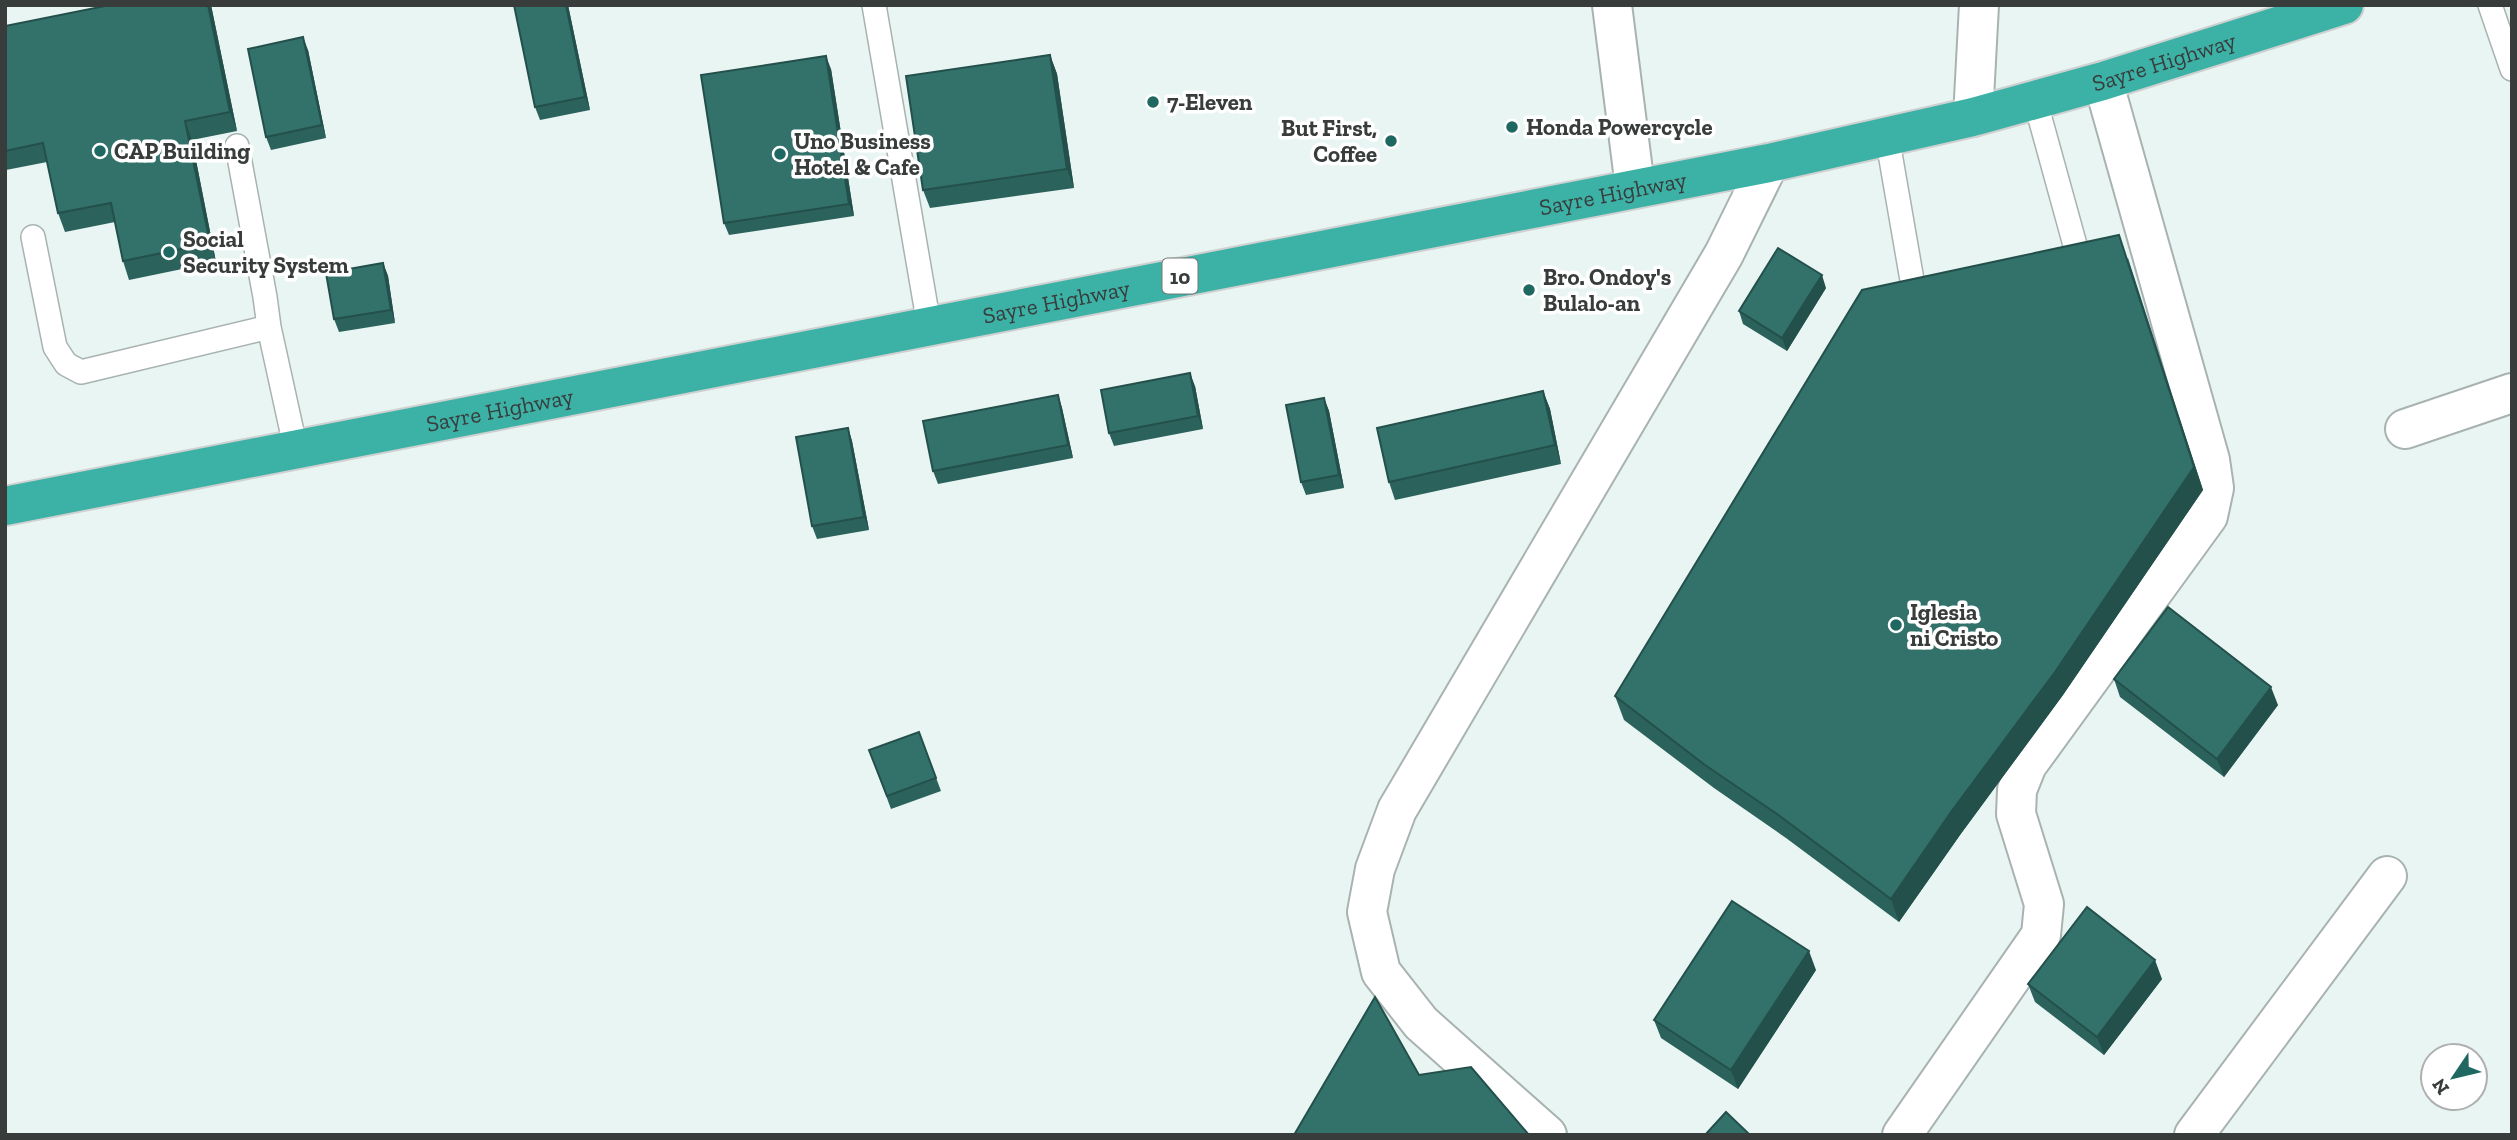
<svg xmlns="http://www.w3.org/2000/svg" width="2517" height="1140" font-family="'Zilla Slab',serif">
	<style>
		.lines { fill: none; stroke-linecap: round; stroke-linejoin: round }
		.lane-casing { stroke: #a8b3b1; stroke-width: 26 }
		.street-casing { stroke: #a8b3b1; stroke-width: 42 }
		.highway-casing { stroke: #cfd0d0; stroke-width: 42 }
		.lane { stroke: #fff; stroke-width: 23 }
		.street { stroke: #fff; stroke-width: 38 }
		.highway { stroke: #3cb2a7; stroke-width: 38 }
		.wall { fill: #2c625c }
		.shaded-wall { fill: #24504b }
		.building { fill: #33726b; stroke: #24504b; stroke-width: 2 }
		.poi-dot { fill: #1e6861; stroke: #fff; stroke-width: 2.5 }
		.labels { text-anchor: middle; dominant-baseline: central; stroke-width: 7; stroke-linejoin: round; paint-order: stroke }
		.shield { fill: #fff; stroke: #747776; stroke-width: 2 }
		.shield-label { font-size: 21px; font-weight: bold; fill: #383d3c }
		.street-label { font-size: 23px; fill: #383d3c; stroke: #fff }
		.poi-label { font-size: 23px; font-weight: bold; fill: #383d3c; stroke: #fff; text-anchor: start }
	</style>
	<rect width="100%" height="100%" fill="#e9f5f3"/>
	<g class="lines">
		<g class="lane-casing">
			<path id="lane" d="M874,5L929,325
				M2490,5L2512,69
				M2035,100L2083,274
				M1887,136L1917,309
				M237,146L265,297L269,327L296,450
				M33,237L55,347L66,364L81,372L269,327"/>
		</g>
		<g class="street-casing">
			<path id="street" d="M1612,5L1635,187
				M1973,117L1979,5
				M2405,429L2512,393
				M1547,1135L1421,1023L1381,972L1367,912L1375,869L1397,810L1724,254L1769,163
				M1902,1135L2041,935L2044,904L2016,814L2017,790L2027,765L2208,516L2214,488L2210,460L2103,81
				M2194,1135L2387,876"/>
		</g>
		<g class="highway-casing">
			<g id="highway">
				<path id="s1" d="M5,506L1769,163L1973,117L2103,81L2344,5"/>
			</g>
		</g>
		<use href="#lane" class="lane"/>
		<use href="#street" class="street"/>
		<use href="#highway" class="highway"/>
	</g>
	<path class="wall" d="M211,5L237,131L192,140L216,262L129,280L123,261L115,222L65,232L58,213L47,162L6,170L5,168V26Z
		M514,5H568L590,110L540,120L535,107Z
		M308,50L326,138L271,150L266,137Z
		M1050,55L1057,74L1074,188L930,208L923,190Z
		M831,69L854,216L729,235L724,223Z
		M2128,258L2203,490L2063,695L1960,835L1899,922L1786,838L1714,788L1624,720L1615,696Z
		M383,263L388,276L395,323L339,332L334,319Z
		M1826,288L1787,351L1743,324L1739,311Z
		M1195,386L1203,429L1114,446L1109,433Z
		M1543,391L1550,409L1561,464L1395,500L1389,482Z
		M1058,395L1062,408L1073,458L938,484L933,471Z
		M1324,398L1329,411L1344,488L1306,495L1301,482Z
		M848,428L852,441L869,530L817,539L812,526Z
		M2114,679L2278,705L2224,777L2120,697Z
		M919,732L941,791L891,809L869,750Z
		M1816,970L1738,1089L1661,1038L1654,1020Z
		M2162,979L2104,1055L2035,1002L2028,984Z"/>
	<path class="shaded-wall" d="M208,5H211L237,131L230,112Z
		M566,5H568L590,110L585,97Z
		M303,37L308,50L326,138L322,125Z
		M1050,55L1057,74L1074,188L1067,169Z
		M826,56L831,69L854,216L849,204Z
		M185,121L192,140L216,262L210,243Z
		M2119,235L2203,490L2063,695L1960,835L1899,922L1891,899L1951,812Z
		M383,263L388,276L395,323L391,310Z
		M1822,275L1826,288L1787,351L1782,338Z
		M1190,373L1195,386L1203,429L1198,416Z
		M1543,391L1550,409L1561,464L1555,445Z
		M1058,395L1062,408L1073,458L1068,445Z
		M1324,398L1329,411L1344,488L1339,475Z
		M848,428L852,441L869,530L864,517Z
		M2271,687L2278,705L2224,777L2217,759Z
		M1809,951L1816,970L1738,1089L1731,1070Z
		M2155,960L2162,979L2104,1055L2097,1037Z"/>
	<path class="building" d="M110,5H208L230,112L185,121L210,243L123,261L111,203L58,213L43,143L5,151V26Z
		M514,5H566L585,97L535,107Z
		M303,37L322,125L266,137L248,49Z
		M1050,55L1067,169L923,190L906,76Z
		M826,56L849,204L724,223L701,75Z
		M2119,235L2194,467L2055,672L1951,812L1891,899L1777,814L1705,765L1615,696L1862,290Z
		M1778,248L1822,275L1782,338L1739,311Z
		M383,263L391,310L334,319L326,273Z
		M1190,373L1198,416L1109,433L1101,390Z
		M1543,391L1555,445L1389,482L1377,428Z
		M1058,395L1068,445L933,471L923,421Z
		M1324,398L1339,475L1301,482L1286,405Z
		M848,428L864,517L812,526L796,437Z
		M2168,607L2271,687L2217,759L2114,679Z
		M919,732L936,778L887,796L869,750Z
		M1732,901L1809,951L1731,1070L1654,1020Z
		M2087,907L2155,960L2097,1037L2028,984Z
		M1375,997L1419,1075L1471,1067L1529,1135H1294Z
		M1726,1112L1750,1135H1705Z"/>
	<g class="poi-dot">
		<circle cx="1153" cy="102" r="7"/>
		<circle cx="1512" cy="127" r="7"/>
		<circle cx="1391" cy="141" r="7"/>
		<circle cx="100" cy="151" r="7"/>
		<circle cx="780" cy="154" r="7"/>
		<circle cx="169" cy="252" r="7"/>
		<circle cx="1529" cy="290" r="7"/>
		<circle cx="1896" cy="625" r="7"/>
	</g>
	<g class="labels">
		<rect class="shield" x="1162.5" y="258.5" width="35" height="35" rx="5"/>
		<g class="shield-label">
			<text x="1180" y="276">10</text>
		</g>
		<g class="street-label">
			<text stroke="none"><textPath href="#s1" startOffset="2205">Sayre Highway</textPath></text>
			<text stroke="none"><textPath href="#s1" startOffset="1638">Sayre Highway</textPath></text>
			<text stroke="none"><textPath href="#s1" startOffset="1071">Sayre Highway</textPath></text>
			<text stroke="none"><textPath href="#s1" startOffset="504">Sayre Highway</textPath></text>
		</g>
		<g class="poi-label">
			<text x="1167" y="102">7-Eleven</text>
			<text x="1526" y="127">Honda Powercycle</text>
			<text x="1377" y="128" text-anchor="end">But First,<tspan x="1377" dy="26">Coffee</tspan></text>
			<text x="794" y="141">Uno Business<tspan x="794" dy="26">Hotel &amp; Cafe</tspan></text>
			<text x="114" y="151">CAP Building</text>
			<text x="183" y="239">Social<tspan x="183" dy="26">Security System</tspan></text>
			<text x="1543" y="277">Bro. Ondoy's<tspan x="1543" dy="26">Bulalo-an</tspan></text>
			<text x="1910" y="612">Iglesia<tspan x="1910" dy="26">ni Cristo</tspan></text>
		</g>
	</g>
	<rect width="2517" height="1140" fill="none" stroke="#383d3c" stroke-width="14"/>
	<g transform="translate(2454 1077) rotate(235)"><circle r="33" fill="#ffffff" stroke="#afb1b1" stroke-width="2"/>
	<path d="M0-5L12 26L0 18L-12 26Z" fill="#1e6861"/>
	<text y="-10" font-size="19" font-weight="bold" text-anchor="middle" fill="#383d3c">N</text>
	</g>
</svg>
